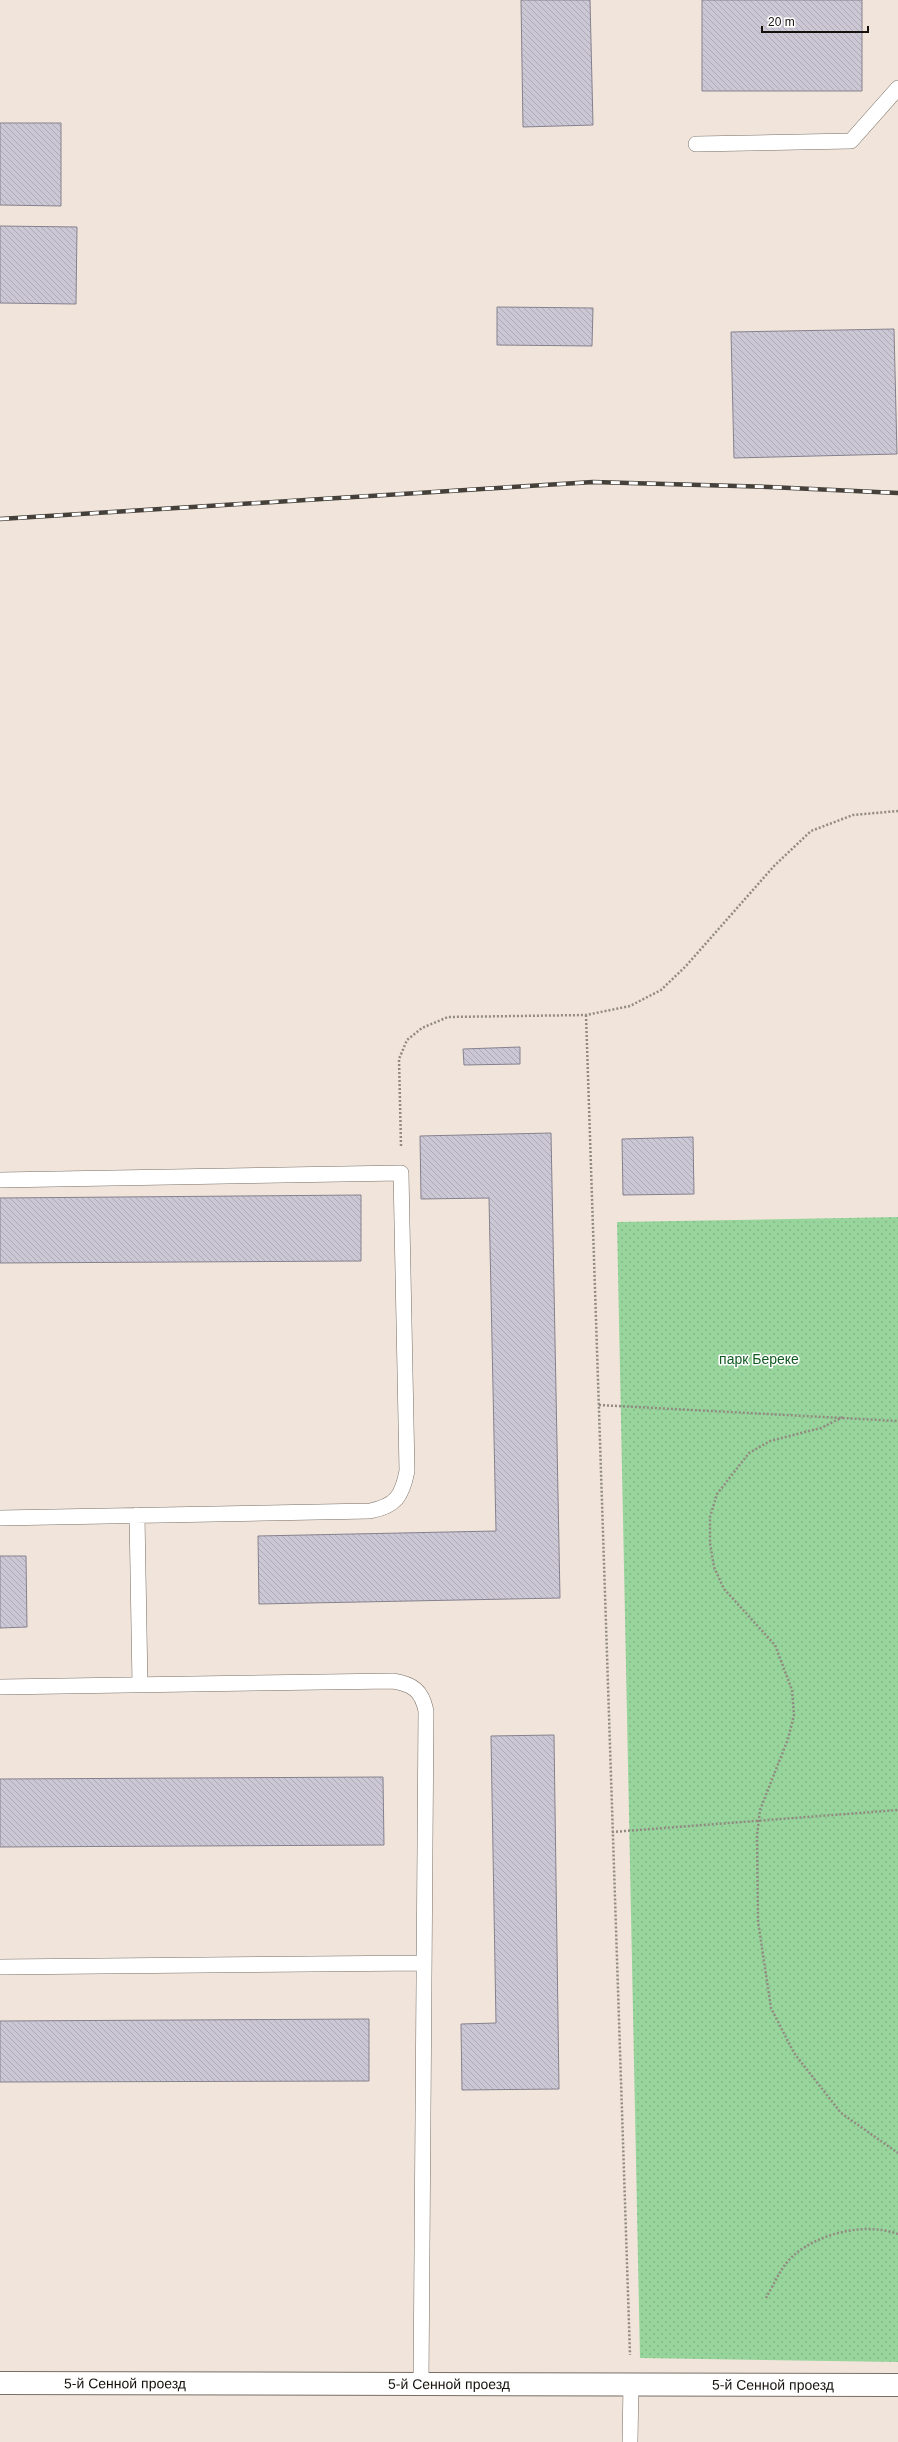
<svg xmlns="http://www.w3.org/2000/svg" width="898" height="2442" font-family="Arial,sans-serif">
	<style>
		.grass { fill: url(#grass-dots) }
		.building { fill: url(#building-back-hatch); stroke: #85818d }
		.lines { fill: none; stroke-linecap: round; stroke-linejoin: round }
		.service-casing { stroke: #786e65; stroke-width: 16 }
		.minor-casing { stroke: #786e65; stroke-width: 24 }
		.path { stroke: #928a82; stroke-width: 2.5; stroke-dasharray: 2 2; stroke-linecap: butt }
		.service { stroke: #fff; stroke-width: 15 }
		.minor { stroke: #fff; stroke-width: 22 }
		.rail-casing { stroke: #45403a; stroke-width: 4.5 }
		.rail { stroke: #fff; stroke-width: 3; stroke-dasharray: 9; stroke-linecap: butt }
		.labels { text-anchor: middle; dominant-baseline: central; stroke-width: 3; stroke-linejoin: round; paint-order: stroke }
		.park-label { font-size: 14px; fill: #0f5a20; stroke: #fff }
		.street-label { font-size: 14px; fill: #15110d; stroke: #fff }
	</style>
	<defs>
		<pattern id="grass-dots" width="8" height="8" patternUnits="userSpaceOnUse"><rect width="8" height="8" fill="#98d59c"/><path d="M2 2h.1M6 6h.1" fill="none" stroke="#82b685" stroke-width="1.8" stroke-linecap="round"/></pattern>
		<pattern id="building-back-hatch" width="6" height="6" patternUnits="userSpaceOnUse"><rect width="6" height="6" fill="#ccc7d4"/><path d="M-1 5l2 2M0 0l6 6M5-1l2 2" fill="none" stroke="#aeaab5"/></pattern>
	</defs>
	<rect width="100%" height="100%" fill="#f1e5db"/>
	<path class="grass" d="M898,1217V2362L640,2358L617,1222Z"/>
	<path class="building" d="M521,0H590L593,125L523,127Z
		M702,0H862V91H702Z
		M0,123H61V206L0,205Z
		M0,226L77,227L76,304L0,303Z
		M497,307L593,308L592,346L497,345Z
		M894,329L897,454L734,458L731,332Z
		M520,1047V1064L464,1065L463,1049Z
		M551,1133L560,1598L259,1604L258,1536L496,1531L489,1198L421,1199L420,1136Z
		M693,1137L694,1194L623,1195L622,1139Z
		M361,1195V1261L0,1263V1198Z
		M0,1556H26L27,1627L0,1628Z
		M554,1735L559,2089L462,2090L461,2024L496,2023L491,1736Z
		M383,1777L384,1845L0,1847V1779Z
		M369,2019V2081L0,2082V2021Z"/>
	<g class="lines">
		<g class="service-casing">
			<path id="service" d="M696,144L851,141L898,88
				M0,1180L401,1173L407,1471C402,1496 396,1506 370,1511L0,1518
				M137,1515L140,1685
				M0,1687L393,1681C413,1684 422,1691 426,1711L421,2384
				M0,1967L424,1963
				M630,2442L631,2383"/>
		</g>
		<g class="minor-casing">
			<g id="minor">
				<path id="s1" d="M0,2383L898,2385"/>
			</g>
		</g>
		<path class="path" d="M586,1015L630,2355
			M401,1146L399,1059L407,1040L422,1028L448,1017L586,1015L630,1006L661,990L686,966L774,866L811,831L853,815L898,811
			M599,1405L898,1421
			M843,1417L821,1428L770,1441L749,1453L717,1494L710,1517V1543L714,1567L724,1589L775,1645L792,1690L794,1715L788,1739L760,1810L757,1835L758,1921L771,2008L794,2053L841,2113L898,2153
			M612,1832L898,1810
			M766,2298C774,2284 782,2265 794,2255C820,2233 865,2222 898,2234"/>
		<use href="#service" class="service"/>
		<use href="#minor" class="minor"/>
		<g class="rail-casing">
			<path id="rail" d="M0,519L593,482L769,487L898,493"/>
		</g>
		<use href="#rail" class="rail"/>
	</g>
	<g class="labels">
		<g class="park-label">
			<text x="759" y="1359">парк Береке</text>
		</g>
		<g class="street-label">
			<text stroke="none"><textPath href="#s1" startOffset="125">5-й Сенной проезд</textPath></text>
			<text stroke="none"><textPath href="#s1" startOffset="449">5-й Сенной проезд</textPath></text>
			<text stroke="none"><textPath href="#s1" startOffset="773">5-й Сенной проезд</textPath></text>
		</g>
	</g>
	<path d="M762 26v6h106v-6" fill="none" stroke="#15110d" stroke-width="2"/>
	<text x="768" y="26" font-size="12" fill="#15110d" stroke="#ffffff" stroke-width="3" paint-order="stroke">20 m</text>
</svg>
